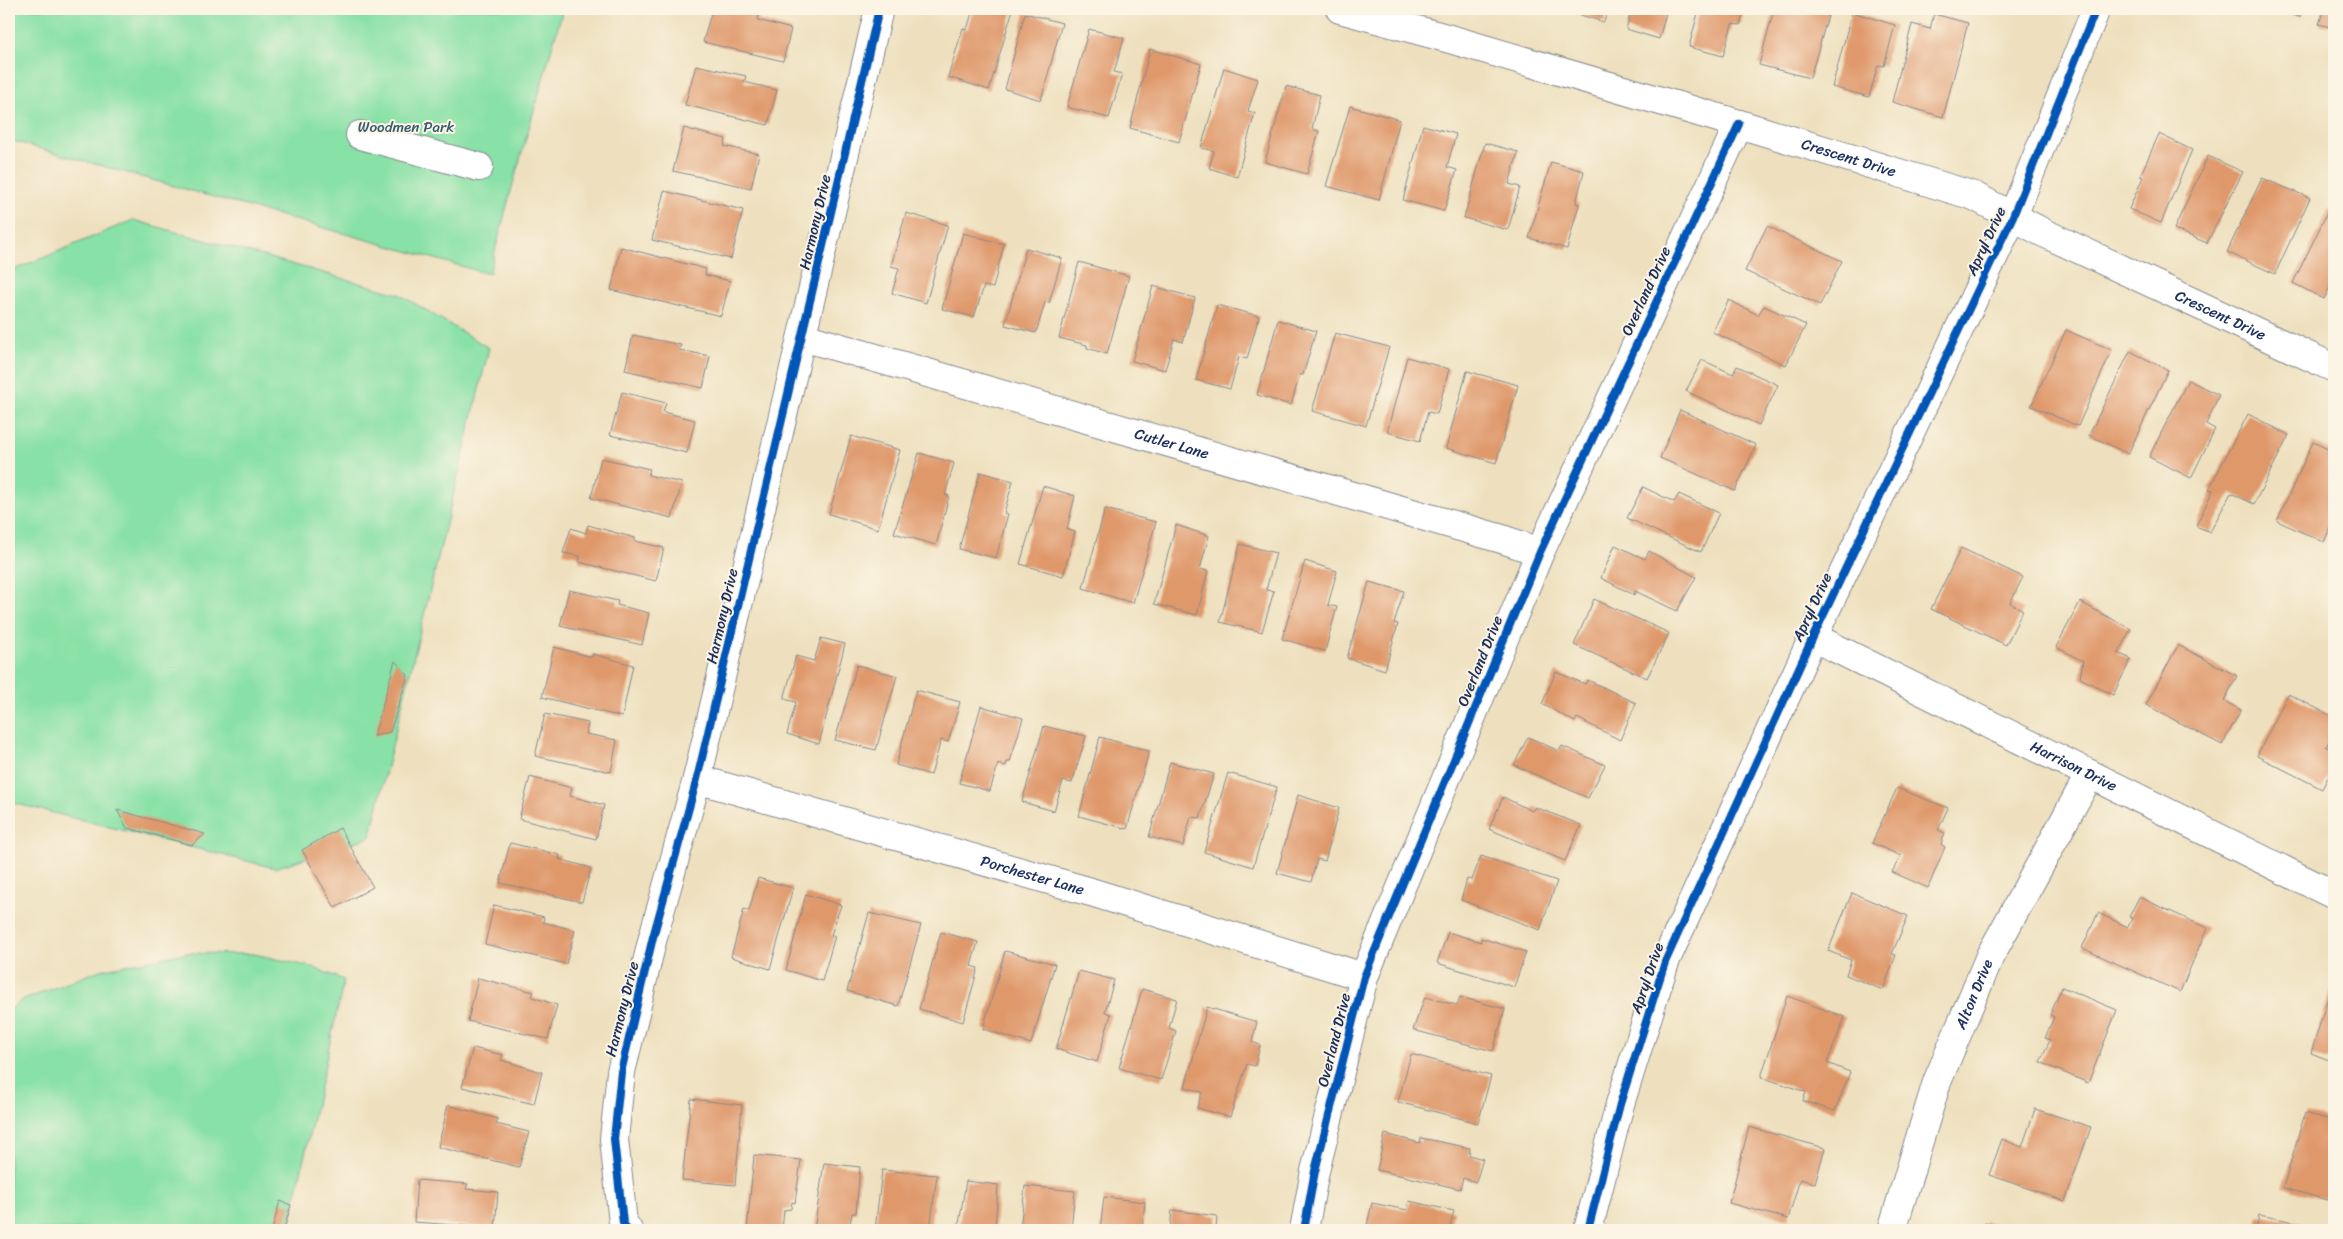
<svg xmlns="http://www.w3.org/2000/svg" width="2343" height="1239" font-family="Sriracha,sans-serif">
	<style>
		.green { fill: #88e1a6; stroke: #528882 }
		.building { fill: #df986a }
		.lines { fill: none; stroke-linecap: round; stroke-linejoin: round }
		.minor-casing { stroke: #84888e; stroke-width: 30 }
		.minor { stroke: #fff; stroke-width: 28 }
		.cycleway-casing { stroke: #fcf5e5; stroke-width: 11 }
		.cycleway { stroke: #0057b8; stroke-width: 8 }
		.labels { text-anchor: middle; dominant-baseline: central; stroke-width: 4; stroke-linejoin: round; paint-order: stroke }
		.park-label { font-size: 15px; fill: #365c70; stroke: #fcf5e5 }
		.street-label { font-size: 15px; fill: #1b2f5e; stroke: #fcf5e5 }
	</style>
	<rect width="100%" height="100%" fill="#fcf5e5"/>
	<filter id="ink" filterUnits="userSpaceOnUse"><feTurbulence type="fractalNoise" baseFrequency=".02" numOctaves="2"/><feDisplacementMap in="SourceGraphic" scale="10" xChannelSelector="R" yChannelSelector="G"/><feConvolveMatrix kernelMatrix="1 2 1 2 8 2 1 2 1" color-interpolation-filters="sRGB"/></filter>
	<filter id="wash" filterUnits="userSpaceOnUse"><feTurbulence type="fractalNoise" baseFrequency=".0096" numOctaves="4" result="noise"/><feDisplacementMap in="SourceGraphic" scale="20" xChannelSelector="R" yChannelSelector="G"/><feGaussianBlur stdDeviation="1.12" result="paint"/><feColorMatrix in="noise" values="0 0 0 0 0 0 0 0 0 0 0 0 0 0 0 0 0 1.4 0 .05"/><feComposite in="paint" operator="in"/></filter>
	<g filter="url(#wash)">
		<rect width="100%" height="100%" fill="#eee0be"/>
		<path class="green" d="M9,9H563L510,194L489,274L9,140Z
			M133,220L399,294L489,348L370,837L275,868L9,802V272Z
			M186,953L254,954L312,967L344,980L288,1230H9V1011L21,1001L100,970Z"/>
		<g id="blocks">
			<path class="building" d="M712,9H751L760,11L758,20L791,29L783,61L703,42Z
				M973,9H1013L989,90L948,77L963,28L967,30Z
				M1560,9H1608L1604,22Z
				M1632,9H1667L1659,39L1626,29Z
				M1699,9H1745L1740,25L1732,24L1723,56L1689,47Z
				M1774,9H1830L1810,78L1759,65Z
				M2272,9H2303L2300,17Z
				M2324,9H2334V28L2319,24Z
				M1852,12L1895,25L1884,66L1878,65L1869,97L1832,87Z
				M1025,13L1062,23L1041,100L1005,89Z
				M1934,14L1968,23L1943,117L1892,102L1912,24L1930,29Z
				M1089,29L1124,38L1114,72L1122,74L1109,118L1067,107Z
				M1150,49L1201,64L1179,142L1130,128Z
				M696,65L746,76L744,82L777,90L768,125L685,105Z
				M1224,68L1258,79L1248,111L1255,113L1237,177L1209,168L1214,151L1201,148Z
				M1286,86L1320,95L1312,129L1319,131L1307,174L1265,162Z
				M1350,106L1400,120L1379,200L1326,186Z
				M1423,125L1456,134L1447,167L1457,170L1444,211L1403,200Z
				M684,128L726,139L724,146L759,154L751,188L673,171Z
				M2159,134L2192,150L2161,223L2129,209L2143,177L2140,176Z
				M1485,143L1518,152L1509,184L1520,187L1508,230L1464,218Z
				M2208,156L2243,172L2207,243L2174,229Z
				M1551,162L1584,171L1576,203L1579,204L1567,249L1529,238Z
				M2262,178L2310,198L2275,274L2227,252Z
				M664,191L743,210L731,259L652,240Z
				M2329,209L2334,212V279L2324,299L2293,283Z
				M906,213L948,225L926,303L892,293L899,268L891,266Z
				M1767,226L1842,261L1820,305L1745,271Z
				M963,233L1004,244L993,288L984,286L974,317L942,309Z
				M621,247L706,269L705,275L730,281L721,316L611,290Z
				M1026,248L1062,258L1049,303L1045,302L1036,333L1005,325Z
				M1079,262L1129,276L1107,354L1087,348V345L1059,338Z
				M1153,286L1195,298L1183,342L1174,339L1165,370L1132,361Z
				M1729,300L1758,315L1764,306L1806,325L1786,365L1712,332Z
				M1217,305L1259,316L1247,359L1239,357L1230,389L1196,380Z
				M1278,320L1316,331L1303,375L1300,374L1291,405L1257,395Z
				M2066,330L2112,350L2078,426L2031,406Z
				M1335,333L1389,347L1366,426L1312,411Z
				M633,335L681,345L679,350L710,356L703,388L625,370Z
				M2130,351L2168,370L2128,454L2089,435Z
				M1407,357L1449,369L1437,414L1428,412L1420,441L1387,432Z
				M1702,360L1733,374L1737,366L1778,385L1759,425L1686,391Z
				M1467,371L1518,385L1496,463L1446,448Z
				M2188,380L2219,395L2206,424L2215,429L2191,478L2149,457Z
				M622,392L666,403L663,412L695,420L687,453L610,435Z
				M1680,410L1756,445L1735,491L1660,458Z
				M2248,414L2289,435L2254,504L2231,493L2210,532L2196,526L2213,490L2209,489Z
				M851,436L900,450L878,529L829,514Z
				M2313,442L2334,452V518L2324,542L2277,521Z
				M919,453L954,463L945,495L949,496L936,545L894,533Z
				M601,458L650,469L648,475L682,483L672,518L591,498Z
				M980,472L1013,481L1004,513L1008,514L996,558L959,549Z
				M1043,486L1075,496L1067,529L1075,532L1063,576L1020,564Z
				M1643,487L1674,502L1679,494L1719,513L1701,552L1627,518Z
				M1105,509L1156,522L1133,603L1083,588Z
				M588,525L635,538V541L664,548L656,581L579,562L580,556L563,553L571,528L586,533Z
				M1176,525L1209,536L1200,569L1208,571L1197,615L1154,604Z
				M1240,544L1276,553L1266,590L1274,591L1262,632L1220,622Z
				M1615,545L1645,559L1649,551L1696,577L1677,611L1635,591L1634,595L1601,578Z
				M1961,548L2023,577L2010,603L2023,610L2006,645L1931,609Z
				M1305,561L1337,571L1328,605L1337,607L1325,651L1282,639Z
				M1369,582L1404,591L1394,623L1398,624L1385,670L1347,658Z
				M569,590L618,601L617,605L649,613L642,645L560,626Z
				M1594,599L1669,633L1647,678L1574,645Z
				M2080,602L2131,629L2118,653L2131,659L2113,695L2080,678L2083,661L2056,647Z
				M821,638L845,644L819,744L787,734L796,702L784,699L796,656L814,661Z
				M2178,645L2237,676L2224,701L2241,710L2222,745L2146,705Z
				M554,647L592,657L593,654L633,665L622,717L542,697Z
				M395,661L408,675L390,732L374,736Z
				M857,665L897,676L876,750L835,740Z
				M1556,672L1585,684L1588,680L1636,703L1620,740L1577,718L1575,722L1542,704Z
				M916,690L960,702L948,742L941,740L931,775L896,765Z
				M2288,694L2334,717V731L2326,747L2334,751V765L2322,789L2257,756Z
				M981,706L1023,718L1010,762H1007L1006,766L998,764L990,791L959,783Z
				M545,714L588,723L586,734L617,740L611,772L535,756Z
				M1044,726L1086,736L1072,783L1063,781L1054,811L1022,802Z
				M1100,737L1149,751L1127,829L1079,816Z
				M1528,737L1559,751L1562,746L1605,765L1588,798L1514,765Z
				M1170,762L1214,774L1200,818L1191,817L1183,846L1149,837Z
				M1228,773L1277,787L1253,867L1204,852Z
				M530,777L572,788L570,796L604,805L596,839L519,819Z
				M1897,788L1948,808L1938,830L1945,833L1941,844L1945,847L1928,888L1892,872L1901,856L1872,843Z
				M1298,795L1339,808L1325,861L1317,859L1311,882L1277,873Z
				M1503,797L1532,811L1535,807L1581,825L1565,861L1489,829Z
				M117,810L205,834L192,845L127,828Z
				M340,828L373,887L335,908L302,850Z
				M510,843L560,855L559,859L591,868L582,902L500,883Z
				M1481,856L1557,881L1540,930L1461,900L1467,879L1472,880Z
				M758,878L793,888L770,969L731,957L744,909L749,911Z
				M1852,893L1908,916L1892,954L1896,955L1883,990L1846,975L1851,960L1828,951Z
				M806,894L841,905L831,935L835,936L822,981L786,970Z
				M2139,897L2207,928L2180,992L2082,948L2098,913L2128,927L2132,918L2129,917Z
				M494,905L544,917L543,922L575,930L566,964L485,944Z
				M869,913L921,925L898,1006L847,991Z
				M941,932L978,942L971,966L978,968L963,1022L919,1009Z
				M1448,932L1481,942V938L1526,952L1514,987L1437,963Z
				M1005,951L1055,964L1031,1044L983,1029Z
				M1079,971L1114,980L1105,1012L1111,1014L1097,1062L1056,1049Z
				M478,978L534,992L532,997L557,1005L548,1039L468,1021Z
				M2062,987L2117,1010L2088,1083L2040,1062L2050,1040L2045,1038L2054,1017L2050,1015Z
				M1142,989L1177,999L1169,1028L1176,1031L1161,1080L1119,1068Z
				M2330,991L2334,993V1062L2311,1053Z
				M1787,996L1845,1017L1827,1063L1850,1072L1835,1111L1803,1101L1806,1092L1761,1077Z
				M1425,997L1457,1005L1460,997L1505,1009L1493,1051L1413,1030Z
				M1207,1007L1257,1022L1252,1042L1260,1045L1255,1066L1247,1064L1230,1117L1197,1108L1202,1092L1185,1087Z
				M473,1048L503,1055L501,1060L542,1072L534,1104L462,1087Z
				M1411,1054L1491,1076L1478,1123L1398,1102Z
				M691,1099L742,1105L735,1185L682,1180Z
				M448,1105L498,1119L496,1124L529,1132L519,1167L438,1147Z
				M2035,1109L2091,1127L2065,1201L1989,1175L2002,1139L2022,1147Z
				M2305,1113L2334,1121V1194L2332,1201L2283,1188Z
				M1749,1127L1825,1148L1815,1183L1800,1179L1788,1219L1729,1203Z
				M1385,1134L1420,1143L1421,1138L1470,1148L1469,1155L1483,1159L1476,1182L1463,1178L1460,1189L1377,1170Z
				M754,1155L801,1160L795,1203L792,1202L791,1209L784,1210L782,1230H747Z
				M824,1163L860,1167L856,1213H852L849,1230H814Z
				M882,1170L937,1175L930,1230H875Z
				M417,1180L468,1184L466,1189L498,1192L495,1228L414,1222Z
				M966,1181L998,1185L995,1230H958Z
				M1025,1186L1075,1191L1071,1230H1020Z
				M1104,1197L1145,1202L1142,1230H1100Z
				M280,1201L291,1205L284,1230H272Z
				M1409,1201L1454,1211L1449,1230H1366L1372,1203L1407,1210Z
				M1172,1210L1217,1216L1216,1230H1170Z
				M2259,1215L2331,1229V1230H2256Z
				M1985,1222L2014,1230H1983Z"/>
		</g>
	</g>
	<g filter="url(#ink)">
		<use href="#blocks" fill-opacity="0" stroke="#84888e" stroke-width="1"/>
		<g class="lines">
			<g class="minor-casing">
				<g id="minor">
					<path id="s1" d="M1340,9L1450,39L1739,124L1974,196L2044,233L2334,368"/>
					<path d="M360,135L479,167"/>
					<path id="s2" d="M803,337L1502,539L1540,552"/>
					<path id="s3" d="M1813,637L2334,895"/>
					<path id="s4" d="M697,779L1091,892L1364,977"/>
					<path d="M628,1230L623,1223L614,1139L621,1072L653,937L697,779L879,9"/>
					<path d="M1304,1230L1315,1171L1364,977L1540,552L1739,124"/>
					<path d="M1588,1230L1620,1104L1665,962L1813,637L2013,216L2096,9"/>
					<path id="s5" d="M1892,1230L1937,1082L1990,956L2090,774"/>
				</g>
			</g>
			<use href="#minor" class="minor"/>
			<g class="cycleway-casing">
				<path id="cycleway" d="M628,1230L623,1223L614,1139L621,1072L653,937L697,779L879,9
					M1304,1230L1315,1171L1364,977L1540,552L1739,124
					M1588,1230L1620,1104L1665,962L1813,637L2013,216L2096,9"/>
			</g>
			<use href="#cycleway" class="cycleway"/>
		</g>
	</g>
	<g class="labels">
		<g class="park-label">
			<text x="406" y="127">Woodmen Park</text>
		</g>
		<g class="street-label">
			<text stroke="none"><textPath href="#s1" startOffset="530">Crescent Drive</textPath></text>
			<text transform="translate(815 222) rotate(-77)">Harmony Drive</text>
			<text transform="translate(1986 241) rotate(-65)">Apryl Drive</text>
			<text transform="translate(1646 291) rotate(-65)">Overland Drive</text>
			<text stroke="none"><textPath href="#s1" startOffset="935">Crescent Drive</textPath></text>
			<text stroke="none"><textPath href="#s2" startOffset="384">Cutler Lane</textPath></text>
			<text transform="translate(1812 607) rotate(-65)">Apryl Drive</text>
			<text transform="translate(722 616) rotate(-77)">Harmony Drive</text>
			<text transform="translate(1480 661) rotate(-68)">Overland Drive</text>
			<text stroke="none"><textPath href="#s3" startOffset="291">Harrison Drive</textPath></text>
			<text stroke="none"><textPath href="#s4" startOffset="349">Porchester Lane</textPath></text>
			<text transform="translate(1647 978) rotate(-71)">Apryl Drive</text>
			<text stroke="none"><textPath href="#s5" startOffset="250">Alton Drive</textPath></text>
			<text transform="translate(622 1009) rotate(-76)">Harmony Drive</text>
			<text transform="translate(1334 1040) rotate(-76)">Overland Drive</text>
		</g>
	</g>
	<rect width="2343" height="1239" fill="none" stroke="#fcf5e5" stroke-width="30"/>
</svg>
